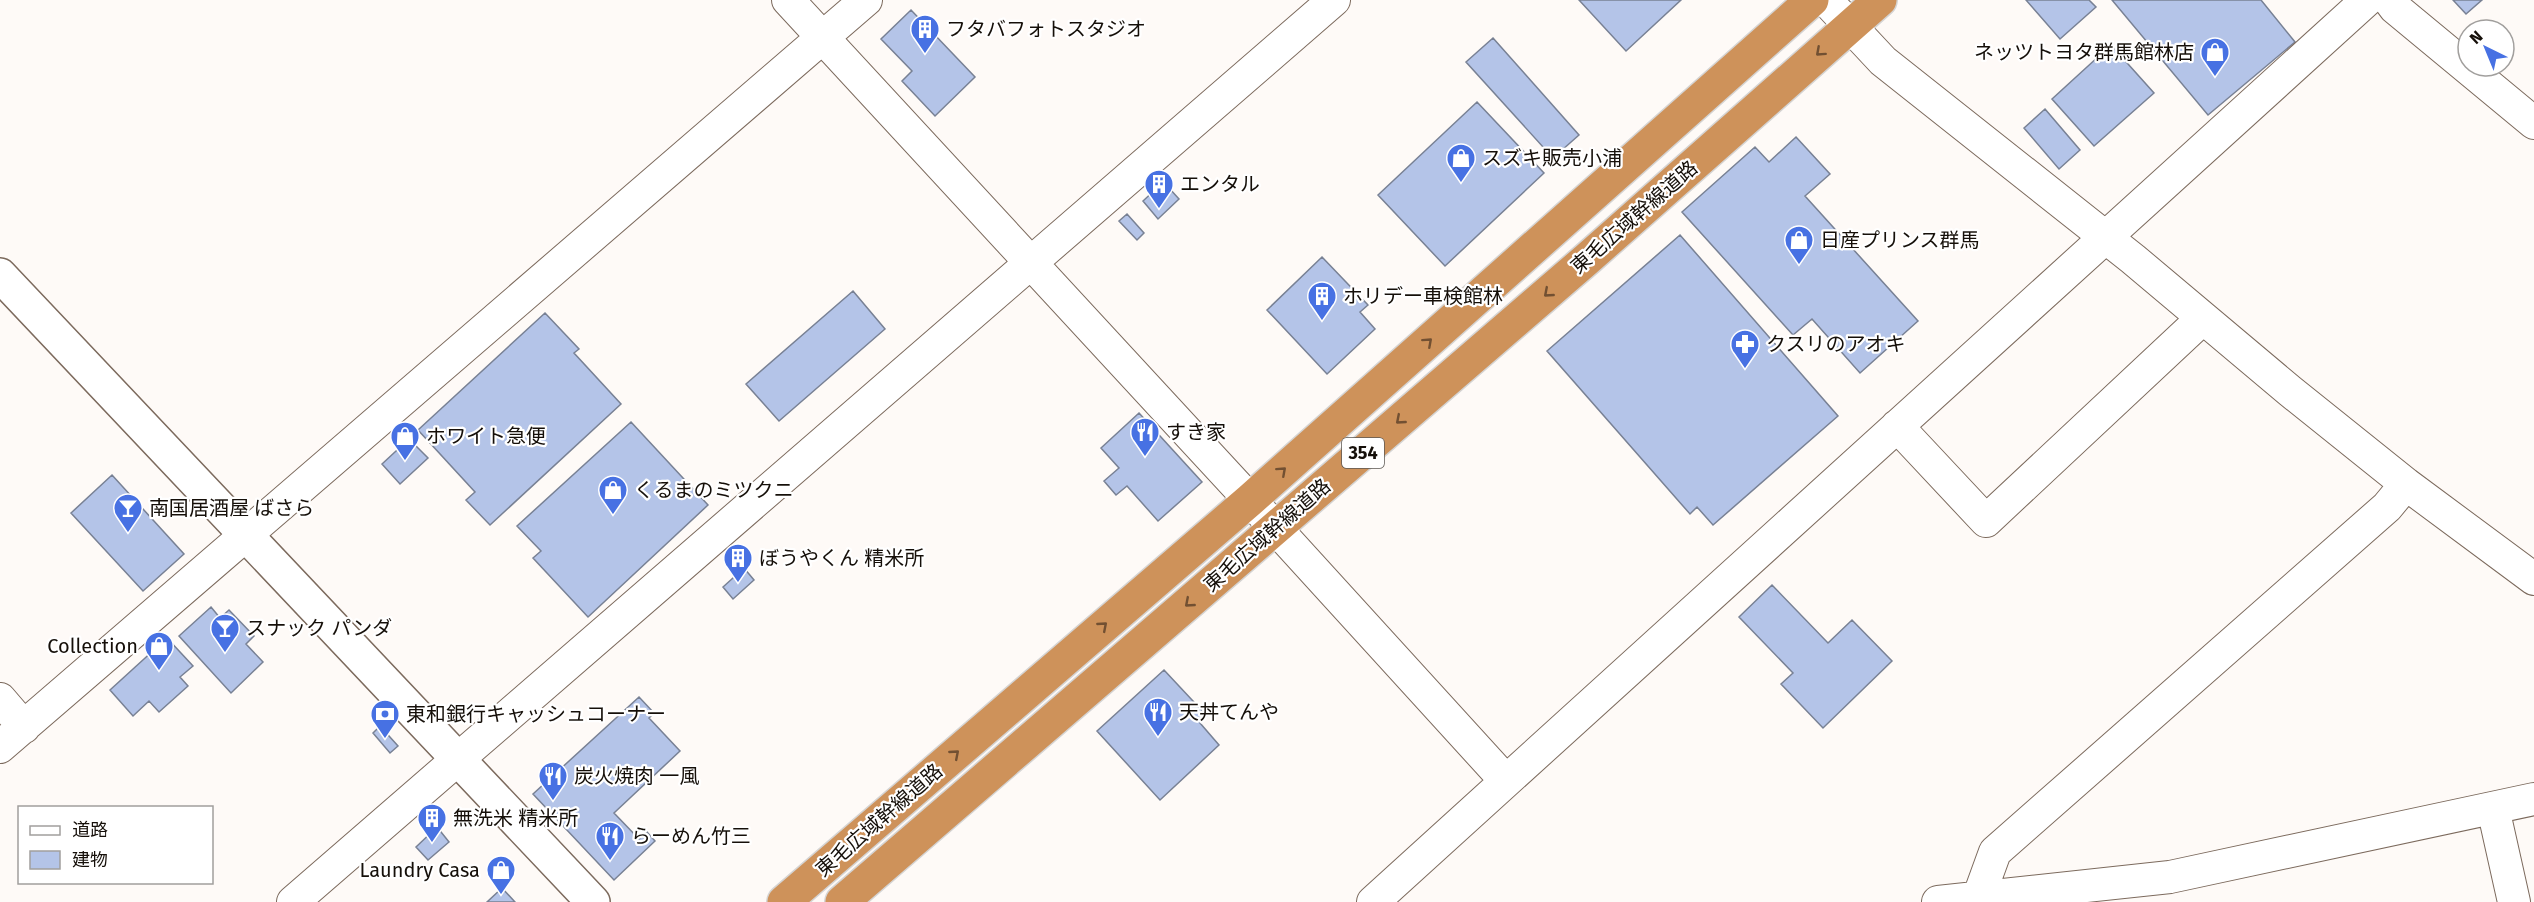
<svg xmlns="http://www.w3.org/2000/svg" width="2534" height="902" font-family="'Fira Sans','Noto Sans JP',sans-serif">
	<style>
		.building { fill: #b4c4e8; stroke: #788194; stroke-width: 1.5 }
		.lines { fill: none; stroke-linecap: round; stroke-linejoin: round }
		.minor-casing { stroke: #7c6a5d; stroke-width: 34 }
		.tertiary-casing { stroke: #7c6a5d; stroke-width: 36 }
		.trunk-casing { stroke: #d5d4d3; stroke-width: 36 }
		.minor { stroke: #fff; stroke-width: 32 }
		.tertiary { stroke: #fff; stroke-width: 33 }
		.trunk { stroke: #ce925a; stroke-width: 33 }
		.oneway { stroke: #725032 }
		.labels { text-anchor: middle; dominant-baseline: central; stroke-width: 4.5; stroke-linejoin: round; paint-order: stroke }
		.shield { fill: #fff; stroke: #5b5753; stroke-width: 1.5 }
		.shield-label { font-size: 18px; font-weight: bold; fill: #150f09 }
		.poi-label { font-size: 20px; fill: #150f09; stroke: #fff; text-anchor: start }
		.street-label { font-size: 20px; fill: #150f09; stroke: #fff }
	</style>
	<rect width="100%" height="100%" fill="#fefaf7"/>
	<path class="building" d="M1579,0H1681L1626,51Z
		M2026,0H2089L2096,7L2060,39Z
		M2112,0H2261L2295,42L2208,115Z
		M2453,0H2482L2466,14Z
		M911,10L975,77L935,116L902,81L912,71L881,39Z
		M1493,38L1579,135L1553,158L1466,62Z
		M2111,45L2154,93L2094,146L2052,99Z
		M1477,102L1544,173L1445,266L1378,195Z
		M2045,109L2080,150L2059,169L2024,128Z
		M1796,137L1830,174L1805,196L1918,321L1860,373L1812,319L1793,335L1682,212L1755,147L1769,162Z
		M1158,187L1163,193L1169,188L1179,199L1158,219L1143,201Z
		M1127,214L1144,233L1137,240L1119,221Z
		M1680,235L1838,416L1713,525L1697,507L1690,514L1547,351Z
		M1322,257L1368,305L1360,312L1375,329L1327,374L1267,310Z
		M853,291L885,329L779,421L746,384Z
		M545,313L579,349L574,353L621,404L490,525L466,500L475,492L418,430Z
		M1139,413L1202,482L1158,521L1127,486L1116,495L1104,481L1119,468L1101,448Z
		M631,422L708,505L588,617L533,558L541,551L517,526Z
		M409,439L428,458L400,484L382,464Z
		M112,475L184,554L143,591L71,513Z
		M744,568L754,580L733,599L723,587Z
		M1772,585L1828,643L1852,620L1892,661L1823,728L1781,684L1793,673L1739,617Z
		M211,607L220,618L229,610L254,636L246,644L263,662L231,693L179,636Z
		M167,638L193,666L180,677L188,686L159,712L149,701L133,716L110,690Z
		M1164,670L1207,716L1200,723L1219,745L1160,800L1097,731Z
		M639,697L654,713L649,718L680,751L614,813L639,839L647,832L655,841L614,880L533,794Z
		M380,726L398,746L390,753L373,733Z
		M437,827L449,842L428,860L416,847Z
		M502,888L515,902H487Z"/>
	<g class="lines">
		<g class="minor-casing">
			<path id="minor" d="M788,0L1250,500L1506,781
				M1826,0L1883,61L2133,259L2290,391L2406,484L2534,579
				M2389,0L2395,8L2534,123
				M1897,426L1986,521L2203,318
				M0,699L24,727
				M0,747L866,0
				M2493,808L2514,902
				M1979,896L1995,852L2387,507L2406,484
				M293,902L1334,0
				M1373,902L2367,0
				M1938,902L2170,877L2534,799"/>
		</g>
		<g class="tertiary-casing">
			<path id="tertiary" d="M0,275L593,902"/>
		</g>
		<g class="trunk-casing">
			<path id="trunk" d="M784,902L1250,500L1812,0
				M842,902L1587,259L1880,0"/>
		</g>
		<use href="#minor" class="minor"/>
		<use href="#tertiary" class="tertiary"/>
		<use href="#trunk" class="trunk"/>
	</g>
	<defs><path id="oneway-chevron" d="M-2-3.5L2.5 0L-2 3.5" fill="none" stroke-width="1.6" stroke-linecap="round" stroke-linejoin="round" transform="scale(1.5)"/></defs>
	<g class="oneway">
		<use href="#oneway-chevron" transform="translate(1820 52) rotate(138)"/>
		<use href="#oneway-chevron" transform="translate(1548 293) rotate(139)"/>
		<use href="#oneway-chevron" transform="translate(1428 342) rotate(-42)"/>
		<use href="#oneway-chevron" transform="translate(1400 420) rotate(139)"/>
		<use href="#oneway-chevron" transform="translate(1282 471) rotate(-42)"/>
		<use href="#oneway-chevron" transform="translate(1189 603) rotate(139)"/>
		<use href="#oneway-chevron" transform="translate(1103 626) rotate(-41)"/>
		<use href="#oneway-chevron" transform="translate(955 754) rotate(-41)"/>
	</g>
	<defs>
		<g id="building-pin" transform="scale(1.5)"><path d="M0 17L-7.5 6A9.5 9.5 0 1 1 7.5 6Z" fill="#4771e3" stroke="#fff"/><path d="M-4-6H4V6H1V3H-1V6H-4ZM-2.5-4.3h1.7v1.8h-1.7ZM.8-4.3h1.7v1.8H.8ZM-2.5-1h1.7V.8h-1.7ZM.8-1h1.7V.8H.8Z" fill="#fff"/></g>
		<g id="shop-pin" transform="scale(1.5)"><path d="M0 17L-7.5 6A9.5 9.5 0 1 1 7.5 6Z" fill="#4771e3" stroke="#fff"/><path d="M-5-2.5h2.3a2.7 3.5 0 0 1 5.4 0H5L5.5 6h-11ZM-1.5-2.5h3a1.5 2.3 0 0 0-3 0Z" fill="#fff"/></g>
		<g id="pharmacy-pin" transform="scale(1.5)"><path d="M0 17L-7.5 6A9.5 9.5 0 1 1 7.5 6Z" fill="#4771e3" stroke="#fff"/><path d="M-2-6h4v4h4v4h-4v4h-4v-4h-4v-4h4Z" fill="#fff"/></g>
		<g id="restaurant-pin" transform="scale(1.5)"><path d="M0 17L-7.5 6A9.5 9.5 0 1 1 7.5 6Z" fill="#4771e3" stroke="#fff"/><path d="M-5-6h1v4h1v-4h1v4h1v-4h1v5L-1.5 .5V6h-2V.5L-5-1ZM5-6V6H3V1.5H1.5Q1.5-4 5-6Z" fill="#fff"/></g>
		<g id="bar-pin" transform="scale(1.5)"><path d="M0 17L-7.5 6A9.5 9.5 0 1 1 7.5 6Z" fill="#4771e3" stroke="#fff"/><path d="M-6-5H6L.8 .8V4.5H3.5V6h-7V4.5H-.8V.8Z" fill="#fff"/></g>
		<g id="bank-pin" transform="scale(1.5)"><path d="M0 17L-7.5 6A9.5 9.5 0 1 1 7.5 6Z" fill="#4771e3" stroke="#fff"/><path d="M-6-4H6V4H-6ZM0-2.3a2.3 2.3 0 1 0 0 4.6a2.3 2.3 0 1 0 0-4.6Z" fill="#fff"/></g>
	</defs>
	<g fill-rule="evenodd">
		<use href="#building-pin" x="925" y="29"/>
		<use href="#shop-pin" x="2215" y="52"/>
		<use href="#shop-pin" x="1461" y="158"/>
		<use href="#building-pin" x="1159" y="184"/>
		<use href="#shop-pin" x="1799" y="240"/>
		<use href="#building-pin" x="1322" y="296"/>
		<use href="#pharmacy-pin" x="1745" y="344"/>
		<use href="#restaurant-pin" x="1145" y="432"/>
		<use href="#shop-pin" x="405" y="436"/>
		<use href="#shop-pin" x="613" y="490"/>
		<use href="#bar-pin" x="128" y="508"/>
		<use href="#building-pin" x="738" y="558"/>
		<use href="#bar-pin" x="225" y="628"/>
		<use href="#shop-pin" x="159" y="646"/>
		<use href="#restaurant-pin" x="1158" y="712"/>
		<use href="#bank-pin" x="385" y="714"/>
		<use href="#restaurant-pin" x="553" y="776"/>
		<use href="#building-pin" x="432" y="818"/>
		<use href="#restaurant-pin" x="610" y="836"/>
		<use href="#shop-pin" x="501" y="870"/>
	</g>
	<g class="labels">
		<rect class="shield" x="1342" y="438" width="42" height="30" rx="4.5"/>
		<g class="shield-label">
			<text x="1363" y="453">354</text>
		</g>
		<g class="poi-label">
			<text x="946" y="29">フタバフォトスタジオ</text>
			<text x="2194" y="52" text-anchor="end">ネッツトヨタ群馬館林店</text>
			<text x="1482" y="158">スズキ販売小浦</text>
			<text x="1180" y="184">エンタル</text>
			<text x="1820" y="240">日産プリンス群馬</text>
			<text x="1343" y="296">ホリデー車検館林</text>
			<text x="1766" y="344">クスリのアオキ</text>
			<text x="1166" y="432">すき家</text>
			<text x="426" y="436">ホワイト急便</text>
			<text x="634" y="490">くるまのミツクニ</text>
			<text x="149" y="508">南国居酒屋 ばさら</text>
			<text x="759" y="558">ぼうやくん 精米所</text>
			<text x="246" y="628">スナック パンダ</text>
			<text x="138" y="646" text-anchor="end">Collection</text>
			<text x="1179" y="712">天丼てんや</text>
			<text x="406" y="714">東和銀行キャッシュコーナー</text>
			<text x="574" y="776">炭火焼肉 一風</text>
			<text x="453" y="818">無洗米 精米所</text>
			<text x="631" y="836">らーめん竹三</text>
			<text x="480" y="870" text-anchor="end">Laundry Casa</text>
		</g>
		<g class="street-label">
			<text transform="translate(1634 217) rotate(-41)">東毛広域幹線道路</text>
			<text transform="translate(1267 535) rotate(-41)">東毛広域幹線道路</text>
			<text transform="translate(879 820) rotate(-41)">東毛広域幹線道路</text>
		</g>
	</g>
	<rect x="18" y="806" width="195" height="78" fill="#ffffff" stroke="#a19f9d" stroke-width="1.5"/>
	<rect x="30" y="826" width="30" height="9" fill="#ffffff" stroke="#a19f9d" stroke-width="1.5"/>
	<text x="72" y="836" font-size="18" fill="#150f09">道路</text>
	<rect x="30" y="851" width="30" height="18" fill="#b4c4e8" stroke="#a19f9d" stroke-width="1.5"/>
	<text x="72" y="866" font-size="18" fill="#150f09">建物</text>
	<g transform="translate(2486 48) rotate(317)"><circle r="28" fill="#ffffff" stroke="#a19f9d" stroke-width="1.5"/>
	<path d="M0-4.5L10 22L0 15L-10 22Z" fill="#4771e3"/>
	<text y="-9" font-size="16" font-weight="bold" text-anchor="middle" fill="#150f09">N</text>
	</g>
</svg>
